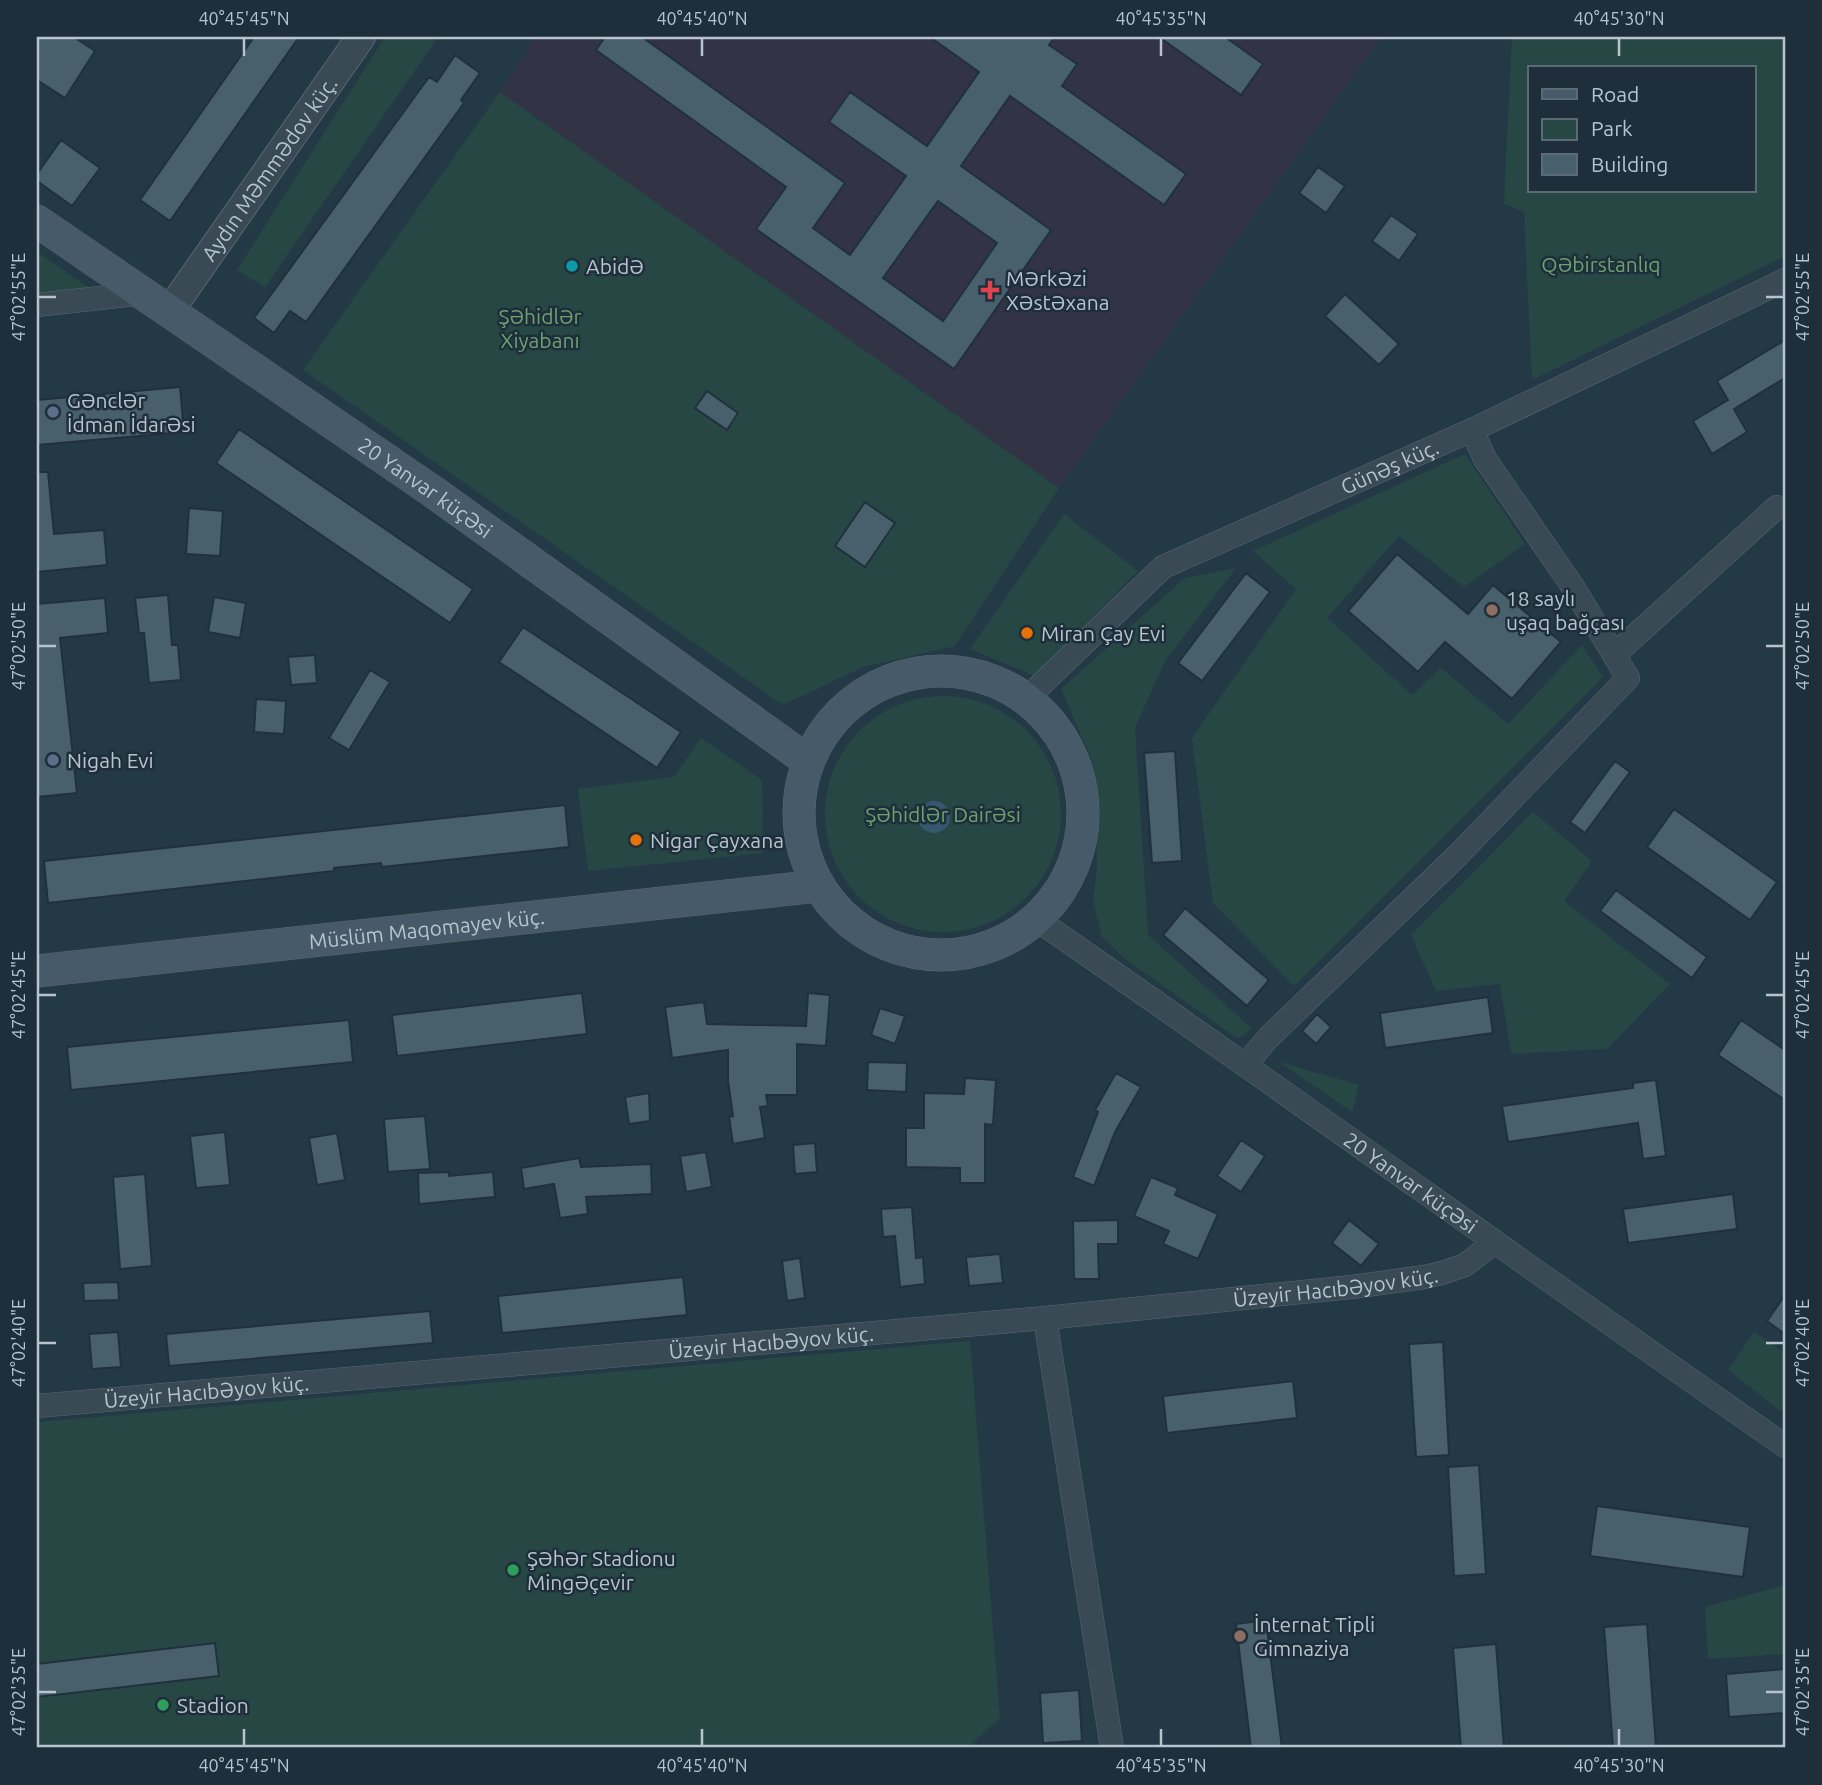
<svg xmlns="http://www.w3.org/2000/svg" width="1822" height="1785" font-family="Ubuntu,sans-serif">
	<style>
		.medical { fill: #323345 }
		.green { fill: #274745; fill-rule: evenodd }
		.water { fill: #36586f }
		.building { fill: #485f6c; stroke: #20313d; stroke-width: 2; fill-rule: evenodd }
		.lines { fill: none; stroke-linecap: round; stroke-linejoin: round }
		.minor-casing { stroke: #586772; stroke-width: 24 }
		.tertiary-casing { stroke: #586772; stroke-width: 30 }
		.secondary-casing { stroke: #586772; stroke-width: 33 }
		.minor { stroke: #394a55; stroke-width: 23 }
		.tertiary { stroke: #394a55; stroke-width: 28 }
		.secondary { stroke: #475a69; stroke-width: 32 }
		.ticks { fill: none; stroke: #b7c4ce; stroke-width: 2.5 }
		.culture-dot { fill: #0f9aa8; stroke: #1e2f3b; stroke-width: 2.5 }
		.health-dot { fill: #e0444e; stroke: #1e2f3b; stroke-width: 2.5 }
		.service-dot { fill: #5c6f8a; stroke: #1e2f3b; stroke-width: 2.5 }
		.education-dot { fill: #8d6e63; stroke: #1e2f3b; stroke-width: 2.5 }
		.food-dot { fill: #e8710a; stroke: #1e2f3b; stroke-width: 2.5 }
		.leisure-dot { fill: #2e9e5b; stroke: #1e2f3b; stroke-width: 2.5 }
		.labels { text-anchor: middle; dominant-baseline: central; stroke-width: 5; stroke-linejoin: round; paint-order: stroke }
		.street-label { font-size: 21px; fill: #b7c4ce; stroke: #1e2f3b }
		.park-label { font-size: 21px; fill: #6ca26e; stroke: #1e2f3b }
		.poi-label { font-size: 21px; fill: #b7c4ce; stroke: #1e2f3b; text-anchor: start }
		.neatline { fill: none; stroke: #b7c4ce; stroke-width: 2.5 }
		.ticks-label { font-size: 18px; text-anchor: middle; fill: #b7c4ce }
	</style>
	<rect width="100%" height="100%" fill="#243946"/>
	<path class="medical" d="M536,37H1381L1059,488L500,92Z"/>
	<path class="green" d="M385,37H438L265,287L237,270Z
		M1512,37H1785V256L1532,380L1524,212L1504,204ZM1530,68H1754V191H1530Z
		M500,92L1059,488L955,646L863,667L783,705L303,370Z
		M37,252L114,305L37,314Z
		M1465,454L1525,544L1464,587L1399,536L1327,618L1412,695L1441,668L1508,724L1582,645L1603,677L1294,986L1213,903L1192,738L1296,589L1253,551Z
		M1064,514L1138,571L1035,676L970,649Z
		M1236,568L1165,661L1135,728L1148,935L1252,1029L1238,1039L1124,958L1102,937L1093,900L1097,870L1096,814L1091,758L1061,689L1185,578Z
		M825 814a118 118 0 1 1 236 0a118 118 0 1 1-236 0Z
		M701,738L762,780L763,853L588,871L578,789L674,777Z
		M1533,812L1592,861L1564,901L1670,984L1607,1049L1511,1054L1500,984L1436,991L1411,935Z
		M1279,1062L1359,1085L1352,1112Z
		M1754,1332L1785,1353V1414L1728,1370Z
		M970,1341L1000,1718L967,1748H37V1422Z
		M1785,1585V1654L1708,1659L1705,1607Z"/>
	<path class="water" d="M918 817a16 16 0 1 1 32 0a16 16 0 1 1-32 0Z"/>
	<path class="building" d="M37,37H74L95,51L65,98L37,80Z
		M254,37H299L170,221L140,200Z
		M605,37H642L845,183L813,228L850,255L906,176L829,122L850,92L927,146L979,72L930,37H1055L1049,45L1077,64L1062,86L1186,174L1164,205L1010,96L961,166L1051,230L954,369L756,229L786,187L596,50ZM938,201L997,243L943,321L883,278Z
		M1159,37H1225L1263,64L1241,95Z
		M455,55L480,73L461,100L464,103L306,322L290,311L274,333L254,318L429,77L437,82Z
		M61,140L100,168L72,206L37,181V174Z
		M1318,167L1345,186L1326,213L1299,193Z
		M1391,215L1418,234L1399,261L1372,241Z
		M1345,294L1399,344L1379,365L1325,316Z
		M1785,340V378L1734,409L1747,432L1712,454L1693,421L1728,400L1717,381Z
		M180,387L184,432L37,445V400Z
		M707,391L738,413L727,430L695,408Z
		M239,429L473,589L450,623L216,463Z
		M37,472H48L54,534L104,530L107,565L37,572Z
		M865,502L895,523L865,567L835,546Z
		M189,508L223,511L220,556L186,554Z
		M1397,554L1468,614L1493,585L1561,642L1512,699L1445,642L1418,672L1348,611Z
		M1246,573L1270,592L1202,681L1178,663Z
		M168,595L172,645H178L181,680L149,683L144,633H139L135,598Z
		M214,597L246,603L240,638L208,632Z
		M105,598L108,633L60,638L77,793L37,797V604Z
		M523,627L681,732L657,768L499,662Z
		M315,655L317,683L291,685L288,657Z
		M370,670L390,682L349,750L329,738Z
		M256,699L286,701L284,734L254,732Z
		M1175,751L1182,861L1152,863L1144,753Z
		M1615,761L1630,772L1585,833L1570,822Z
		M565,805L569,847L382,867L381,863L334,868V871L48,903L44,861Z
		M1674,809L1777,882L1750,920L1647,847Z
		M1616,890L1707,957L1692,978L1600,911Z
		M1185,908L1269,980L1247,1006L1163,935Z
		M582,993L587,1034L397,1056L392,1015Z
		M808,993L830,995L826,1046L797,1044V1095H766L768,1106L760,1107L765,1138L733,1144L729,1117L733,1116L728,1081V1050L672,1058L665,1007L704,1002L707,1024L806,1026Z
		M1488,997L1493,1033L1385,1048L1380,1013Z
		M880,1008L905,1016L895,1044L871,1035Z
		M1317,1014L1331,1027L1316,1044L1302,1031Z
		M349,1020L353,1062L71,1090L67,1047Z
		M1741,1020L1785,1050V1100L1718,1055Z
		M868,1062L907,1063L906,1092L867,1090Z
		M1116,1073L1141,1087L1115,1132L1094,1186L1073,1177L1098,1112L1095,1110Z
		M965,1078L996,1080L993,1125L985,1124V1183H960V1168L906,1167V1128H924V1093L964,1094Z
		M1656,1080L1666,1156L1643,1159L1638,1123L1508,1142L1502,1106L1633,1088V1083Z
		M649,1093L650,1121L629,1124L625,1097Z
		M425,1116L430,1169L388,1172L384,1119Z
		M225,1132L230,1185L196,1188L190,1136Z
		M337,1133L345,1180L317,1185L309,1138Z
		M1241,1140L1265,1156L1241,1192L1217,1176Z
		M815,1143L817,1172L795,1174L793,1145Z
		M706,1152L712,1187L686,1192L680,1156Z
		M579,1158L581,1167L651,1164L652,1194L586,1197L588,1214L560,1218L554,1184L524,1189L521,1168Z
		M449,1172V1176L493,1172L495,1197L419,1204L418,1173Z
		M145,1174L152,1266L120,1269L113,1177Z
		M1151,1177L1178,1188L1175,1195L1218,1214L1198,1259L1163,1244L1169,1231L1134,1216Z
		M1733,1194L1737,1229L1628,1243L1623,1209Z
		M912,1207L916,1258L923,1257L925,1284L900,1287L895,1236L883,1237L881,1209Z
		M1118,1220V1244H1098L1099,1279H1074L1073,1221Z
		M1349,1220L1379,1244L1361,1266L1332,1243Z
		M1000,1254L1003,1283L969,1286L966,1257Z
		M800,1258L805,1298L787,1301L782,1261Z
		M683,1277L687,1315L502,1333L498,1296Z
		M118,1282L119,1300L84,1301L83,1283Z
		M1785,1295V1334L1767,1321Z
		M430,1311L433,1343L169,1366L166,1334Z
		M118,1332L121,1367L92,1369L89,1334Z
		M1443,1342L1449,1455L1416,1457L1409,1344Z
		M1293,1381L1297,1418L1167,1433L1163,1396Z
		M1479,1465L1486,1574L1454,1576L1448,1467Z
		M1597,1506L1750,1527L1743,1577L1590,1556Z
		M1266,1620L1282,1748H1251L1236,1624Z
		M1647,1624L1656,1748H1613L1604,1627Z
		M215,1643L219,1676L37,1697V1664Z
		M1496,1644L1504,1748H1461L1453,1648Z
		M1785,1669V1713L1729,1717L1726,1674Z
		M1079,1690L1082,1741L1043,1743L1040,1693Z"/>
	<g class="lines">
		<g class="minor-casing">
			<g id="minor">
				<path d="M37,305L145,293"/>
				<path d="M1615,654L1777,507"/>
				<path id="s1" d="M1026,699L1163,567L1472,430L1785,280"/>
				<path id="s2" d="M1036,919C1287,1092 1534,1272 1785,1446"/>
				<path d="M1246,1064L1269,1037L1458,855L1628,678L1573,587L1485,459L1472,430"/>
				<path d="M1045,1318L1112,1748"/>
				<path id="s3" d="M37,1406L1045,1318L1352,1287L1424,1277L1442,1273L1465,1265L1495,1242"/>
			</g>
		</g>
		<g class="tertiary-casing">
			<g id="tertiary">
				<path id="s4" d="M178,299L361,37"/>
			</g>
		</g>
		<g class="secondary-casing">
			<g id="secondary">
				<path id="s5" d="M37,221L432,491L808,761"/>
				<circle cx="941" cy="813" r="142"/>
				<path id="s6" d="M37,971L818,886"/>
			</g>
		</g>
		<use href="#minor" class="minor"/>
		<use href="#tertiary" class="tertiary"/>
		<use href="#secondary" class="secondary"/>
	</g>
	<path class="ticks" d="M244,38V56M702,38V56M1161,38V56M1619,38V56M38,297H56M1766,297H1784M38,646H56M1766,646H1784M38,995H56M1766,995H1784M38,1343H56M1766,1343H1784M38,1692H56M1766,1692H1784M244,1729V1746M702,1729V1746M1161,1729V1746M1619,1729V1746"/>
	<circle class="culture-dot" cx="572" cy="266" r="7"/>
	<path class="health-dot" d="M986.5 279.5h7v7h7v7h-7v7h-7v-7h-7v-7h7z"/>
	<g class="service-dot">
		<circle cx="53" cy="412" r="7"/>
		<circle cx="53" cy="760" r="7"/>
	</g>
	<g class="education-dot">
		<circle cx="1492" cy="610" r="7"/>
		<circle cx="1240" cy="1636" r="7"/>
	</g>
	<g class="food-dot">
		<circle cx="1027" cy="633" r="7"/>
		<circle cx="636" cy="840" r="7"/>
	</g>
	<g class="leisure-dot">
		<circle cx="513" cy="1570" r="7"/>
		<circle cx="163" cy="1705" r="7"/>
	</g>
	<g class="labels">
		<g class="street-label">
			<text stroke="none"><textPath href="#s4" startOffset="159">Aydın Məmmədov küç.</textPath></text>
			<text stroke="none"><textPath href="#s1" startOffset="438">Günəş küç.</textPath></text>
			<text stroke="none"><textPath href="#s5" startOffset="471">20 Yanvar küçəsi</textPath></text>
			<text stroke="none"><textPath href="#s6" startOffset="392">Müslüm Maqomayev küç.</textPath></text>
			<text stroke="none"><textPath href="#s2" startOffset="458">20 Yanvar küçəsi</textPath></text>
			<text stroke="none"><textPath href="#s3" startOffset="1304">Üzeyir Hacıbəyov küç.</textPath></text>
			<text stroke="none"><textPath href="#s3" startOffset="737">Üzeyir Hacıbəyov küç.</textPath></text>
			<text stroke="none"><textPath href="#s3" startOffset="170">Üzeyir Hacıbəyov küç.</textPath></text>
		</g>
		<g class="park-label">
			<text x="1601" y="264">Qəbirstanlıq</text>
			<text x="540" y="316">Şəhidlər<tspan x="540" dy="24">Xiyabanı</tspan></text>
			<text x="943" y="814">Şəhidlər Dairəsi</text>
		</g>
		<g class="poi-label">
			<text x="586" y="266">Abidə</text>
			<text x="1006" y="278">Mərkəzi<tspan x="1006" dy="24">Xəstəxana</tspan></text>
			<text x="67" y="400">Gənclər<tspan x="67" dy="24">İdman İdarəsi</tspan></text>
			<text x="1506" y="598">18 saylı<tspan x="1506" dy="24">uşaq bağçası</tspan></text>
			<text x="1041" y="633">Miran Çay Evi</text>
			<text x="67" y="760">Nigah Evi</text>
			<text x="650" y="840">Nigar Çayxana</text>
			<text x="527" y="1558">Şəhər Stadionu<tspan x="527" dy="24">Mingəçevir</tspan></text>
			<text x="1254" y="1624">İnternat Tipli<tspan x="1254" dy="24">Gimnaziya</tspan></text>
			<text x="177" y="1705">Stadion</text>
		</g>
	</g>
	<rect width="1822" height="1785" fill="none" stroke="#1e2f3b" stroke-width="77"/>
	<rect x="1528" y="66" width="228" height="126" fill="#1e2f3b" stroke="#5b6b76" stroke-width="2"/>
	<rect x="1542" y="89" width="35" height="10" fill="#475a69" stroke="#5b6b76" stroke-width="2"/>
	<text x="1591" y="102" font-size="21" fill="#b7c4ce">Road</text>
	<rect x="1542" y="119" width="35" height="21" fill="#274745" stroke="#5b6b76" stroke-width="2"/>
	<text x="1591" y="136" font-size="21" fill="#b7c4ce">Park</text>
	<rect x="1542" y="154" width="35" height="21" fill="#485f6c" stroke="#5b6b76" stroke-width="2"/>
	<text x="1591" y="172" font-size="21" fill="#b7c4ce">Building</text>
	<rect x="38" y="38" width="1746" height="1708" class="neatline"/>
	<g class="ticks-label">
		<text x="244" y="25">40°45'45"N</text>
		<text x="702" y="25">40°45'40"N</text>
		<text x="1161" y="25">40°45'35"N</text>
		<text x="1619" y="25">40°45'30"N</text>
		<text transform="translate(1803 297) rotate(-90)" y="6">47°02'55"E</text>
		<text transform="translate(19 297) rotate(-90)" y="6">47°02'55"E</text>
		<text transform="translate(1803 646) rotate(-90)" y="6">47°02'50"E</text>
		<text transform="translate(19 646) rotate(-90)" y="6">47°02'50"E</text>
		<text transform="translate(1803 995) rotate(-90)" y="6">47°02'45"E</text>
		<text transform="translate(19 995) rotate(-90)" y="6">47°02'45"E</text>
		<text transform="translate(1803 1343) rotate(-90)" y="6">47°02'40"E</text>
		<text transform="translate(19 1343) rotate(-90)" y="6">47°02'40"E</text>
		<text transform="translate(1803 1692) rotate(-90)" y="6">47°02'35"E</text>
		<text transform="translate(19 1692) rotate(-90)" y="6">47°02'35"E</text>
		<text x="244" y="1772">40°45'45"N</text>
		<text x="702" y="1772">40°45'40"N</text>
		<text x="1161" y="1772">40°45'35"N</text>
		<text x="1619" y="1772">40°45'30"N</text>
	</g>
</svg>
